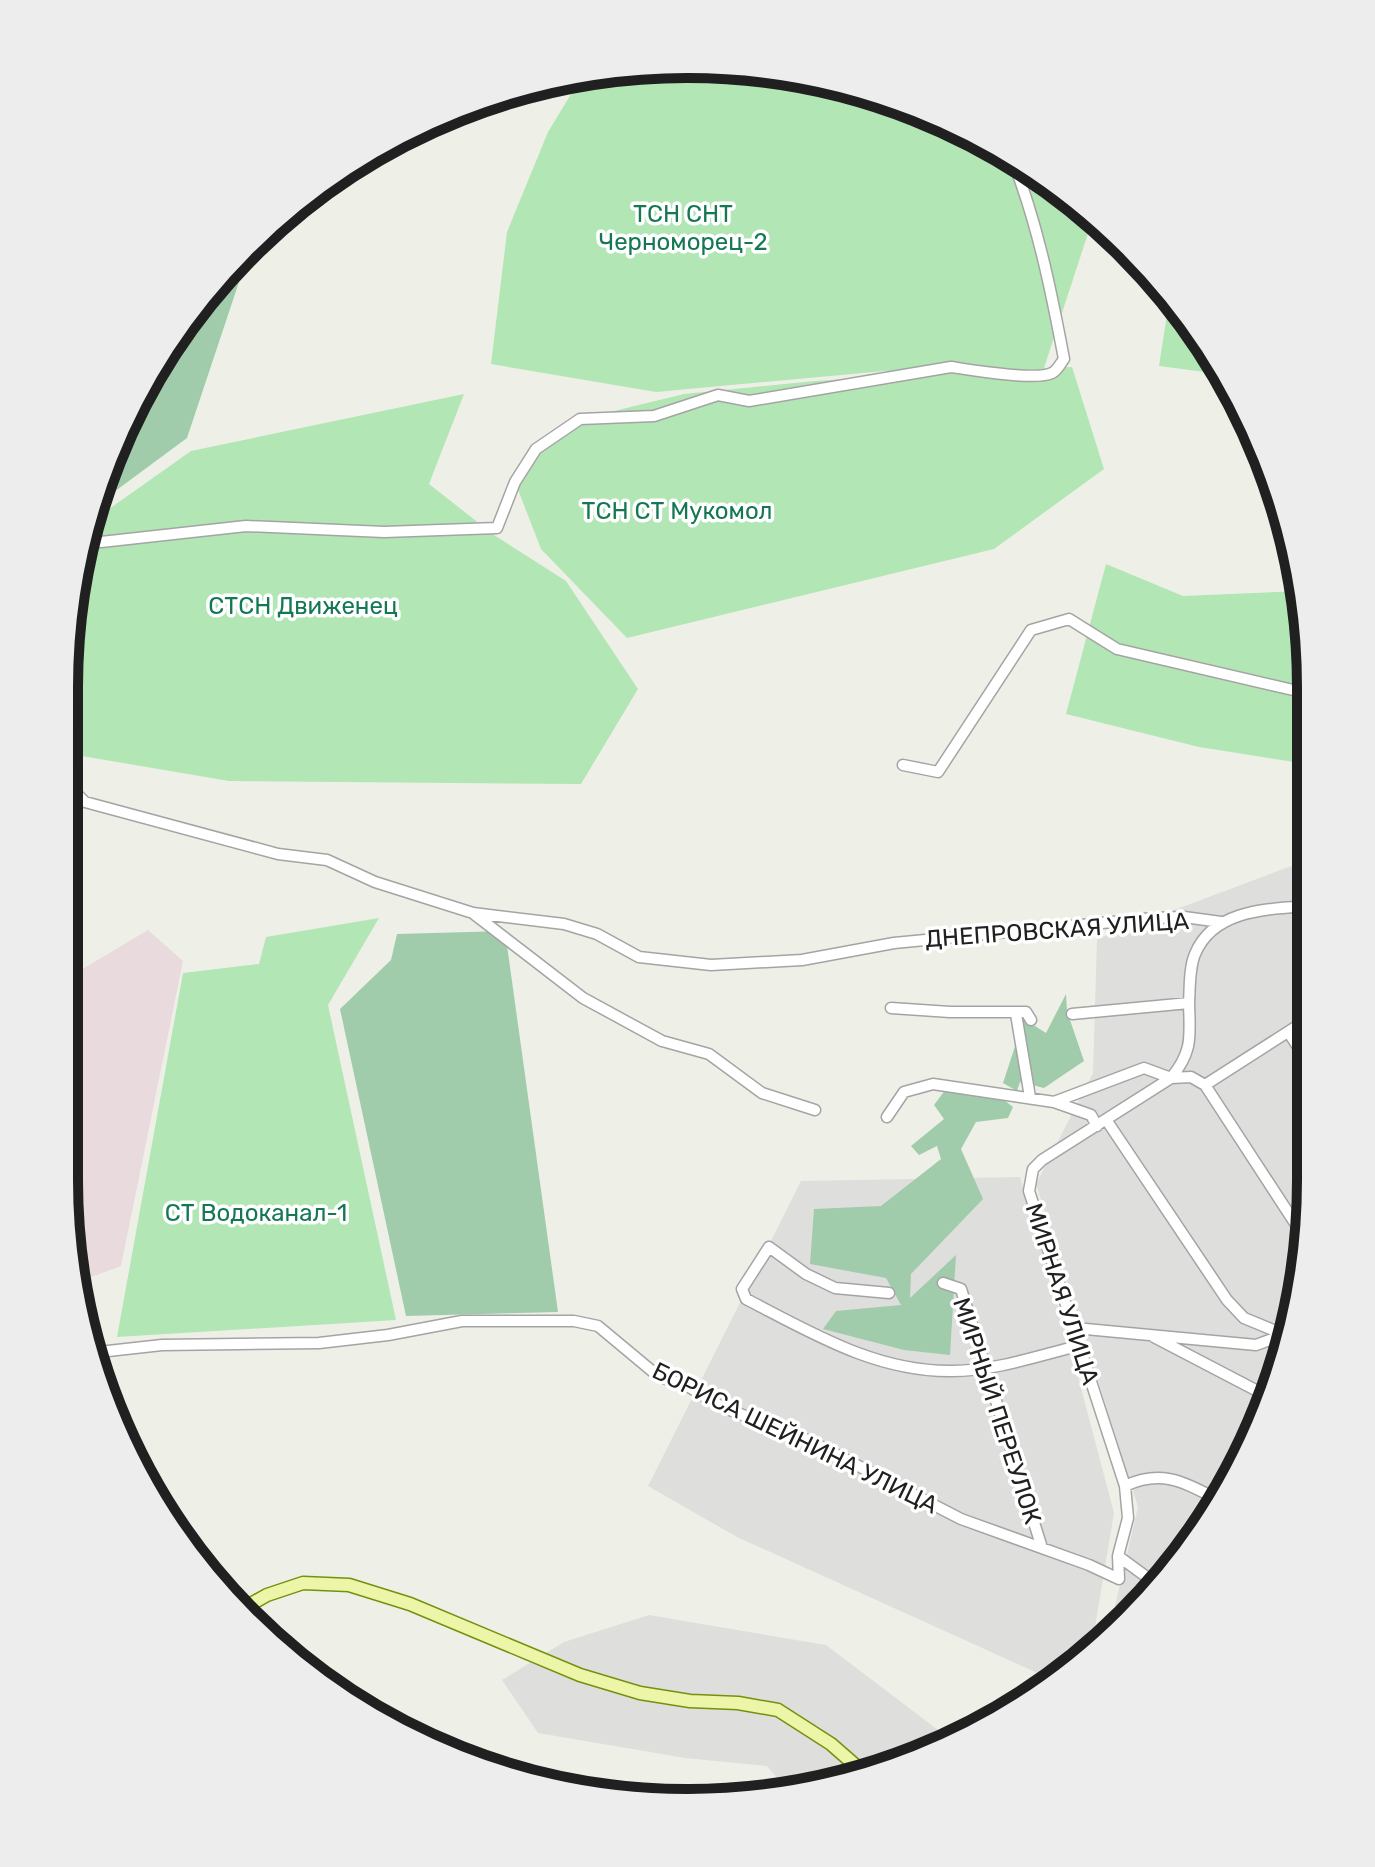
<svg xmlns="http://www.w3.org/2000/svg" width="1375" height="1867" font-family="Rubik,sans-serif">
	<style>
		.residential { fill: #dededd }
		.industrial { fill: #e9dade }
		.grass { fill: #b2e6b5 }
		.forest { fill: #a0ccab }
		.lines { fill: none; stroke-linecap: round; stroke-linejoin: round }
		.minor-casing { stroke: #a4a4a4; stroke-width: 13 }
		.major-casing { stroke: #74910c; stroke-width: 15 }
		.minor { stroke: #fff; stroke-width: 10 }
		.major { stroke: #ecf5a8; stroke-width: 12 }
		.labels { text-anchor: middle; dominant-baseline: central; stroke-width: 7; stroke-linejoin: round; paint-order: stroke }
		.park-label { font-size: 24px; fill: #157853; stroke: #fff }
		.street-label { font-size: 24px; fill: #202020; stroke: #fff }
		.rim { fill: none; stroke: #202020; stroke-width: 10 }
	</style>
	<rect width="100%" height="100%" fill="#eef0e8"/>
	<path class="residential" d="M1307,860L1310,1221L1290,1341L1246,1456L1157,1590L1108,1636L1138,1507L1036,1184L1093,1073L1097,939Z
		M1020,1177L1075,1365L1114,1513L1091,1651L1067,1674L1055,1681L737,1537L648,1486L801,1181Z
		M649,1615L826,1645L946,1736L954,1740L926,1756L789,1792L767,1766L685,1758L538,1733L502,1680L564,1642Z
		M391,1725L474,1759L574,1791H566L412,1739Z"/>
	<path class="industrial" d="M148,930L183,961L121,1266L78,1282L64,1179V980Z"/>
	<path class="grass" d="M646,65L768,69L887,97L999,147L1094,215L1044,368L1072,367L1104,469L994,549L627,638L541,549L515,482L565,423L684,394L815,381L1020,369L885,371L656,392L491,364L507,232L548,132L582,76Z
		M1170,295L1182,308L1220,374L1159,366Z
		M464,394L429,484L494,535L566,581L638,689L581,784L229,781L64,753V687L85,526L191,451Z
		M1106,564L1183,596L1302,591L1306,606L1307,764L1199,747L1066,714Z
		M379,918L328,1005L396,1320L117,1337L183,973L259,964L266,937Z"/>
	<path class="forest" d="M247,258L187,438L95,506L169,341Z
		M505,931L558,1312L406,1316L340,1009L391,960L397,934Z
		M1066,994L1067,1011L1084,1061L1044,1088L1020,1082L1017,1091L1003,1083L1024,1019L1046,1033Z
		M946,1089L1004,1100L1013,1107L1008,1118L976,1122L961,1149L983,1199L911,1274L910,1298L956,1255L950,1355L904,1350L823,1329L836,1311L901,1305L886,1278L810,1264L814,1209L881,1206L941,1159L937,1146L919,1155L911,1146L944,1119L934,1105Z"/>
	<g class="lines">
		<g class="minor-casing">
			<path id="minor" d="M84,536L101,542L246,526L384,532L497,528L515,482L536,449L580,419L654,416L718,395L749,401L951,367C971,370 1036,381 1052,373C1058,370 1060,364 1064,359C1051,290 1037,221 1011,156
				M903,765L938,772L1031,630L1069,619L1117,649L1306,693
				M64,781L85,802L278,854L327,860L375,882L473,913L564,924L597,934L639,957L711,965L802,960L894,943L1154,918L1184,917L1221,922
				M474,914L583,998L662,1041L709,1054L762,1093L815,1110
				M1189,1003C1190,988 1189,968 1195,954C1213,910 1266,909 1308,906
				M891,1008L950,1012H1026L1031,1020
				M1016,1014L1030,1097
				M1072,1014L1189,1003C1190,1037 1193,1051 1171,1078L1191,1077L1205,1085L1306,1240
				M1289,1033L1309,1064
				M1205,1085L1308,1019
				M1054,1102L1144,1068L1171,1078
				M887,1117L904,1092L933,1084L1054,1102L1091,1115L1097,1126
				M1107,1121L1227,1300L1244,1318L1283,1334
				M943,1283L961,1289L1042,1548
				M889,1293L835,1288L806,1274L769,1247L742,1289L746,1299C812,1333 876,1372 952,1371C994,1371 1037,1356 1078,1346
				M1075,1328L1256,1345L1291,1332
				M1154,1337L1269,1397
				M90,1353L162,1345L319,1343L388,1335L462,1321H574L598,1326L658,1376L689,1387L722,1407L810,1441L961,1519L1089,1565L1119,1579L1118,1556L1128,1518L1125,1486L1029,1191L1033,1169L1042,1160L1171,1078
				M1125,1486C1162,1469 1183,1482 1217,1499
				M1118,1556L1159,1586"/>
		</g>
		<g class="major-casing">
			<path id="major" d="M242,1609L267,1595L303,1583L349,1585L410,1604L580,1675L640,1693L690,1701L738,1703L778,1710L831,1744L863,1772"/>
		</g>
		<use href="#minor" class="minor"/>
		<use href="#major" class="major"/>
	</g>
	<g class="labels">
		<g class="park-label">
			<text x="683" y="214">ТСН СНТ<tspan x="683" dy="28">Черноморец-2</tspan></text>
			<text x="677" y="511">ТСН СТ Мукомол</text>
			<text x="303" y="606">СТСН Движенец</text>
			<text x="256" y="1213">СТ Водоканал-1</text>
		</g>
		<g class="street-label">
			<text transform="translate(1057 930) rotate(-4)">ДНЕПРОВСКАЯ УЛИЦА</text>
			<text transform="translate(1062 1294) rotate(72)">МИРНАЯ УЛИЦА</text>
			<text transform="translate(997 1411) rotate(72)">МИРНЫЙ ПЕРЕУЛОК</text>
			<text transform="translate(795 1438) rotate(26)">БОРИСА ШЕЙНИНА УЛИЦА</text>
		</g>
	</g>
	<path d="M0 0H1375V1867H0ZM687 78H688A609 609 0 0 1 1297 687V1180A609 609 0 0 1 688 1789H687A609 609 0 0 1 78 1180V687A609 609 0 0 1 687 78Z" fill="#ededed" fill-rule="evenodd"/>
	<path class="rim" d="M687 78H688A609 609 0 0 1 1297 687V1180A609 609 0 0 1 688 1789H687A609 609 0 0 1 78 1180V687A609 609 0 0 1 687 78Z"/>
</svg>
